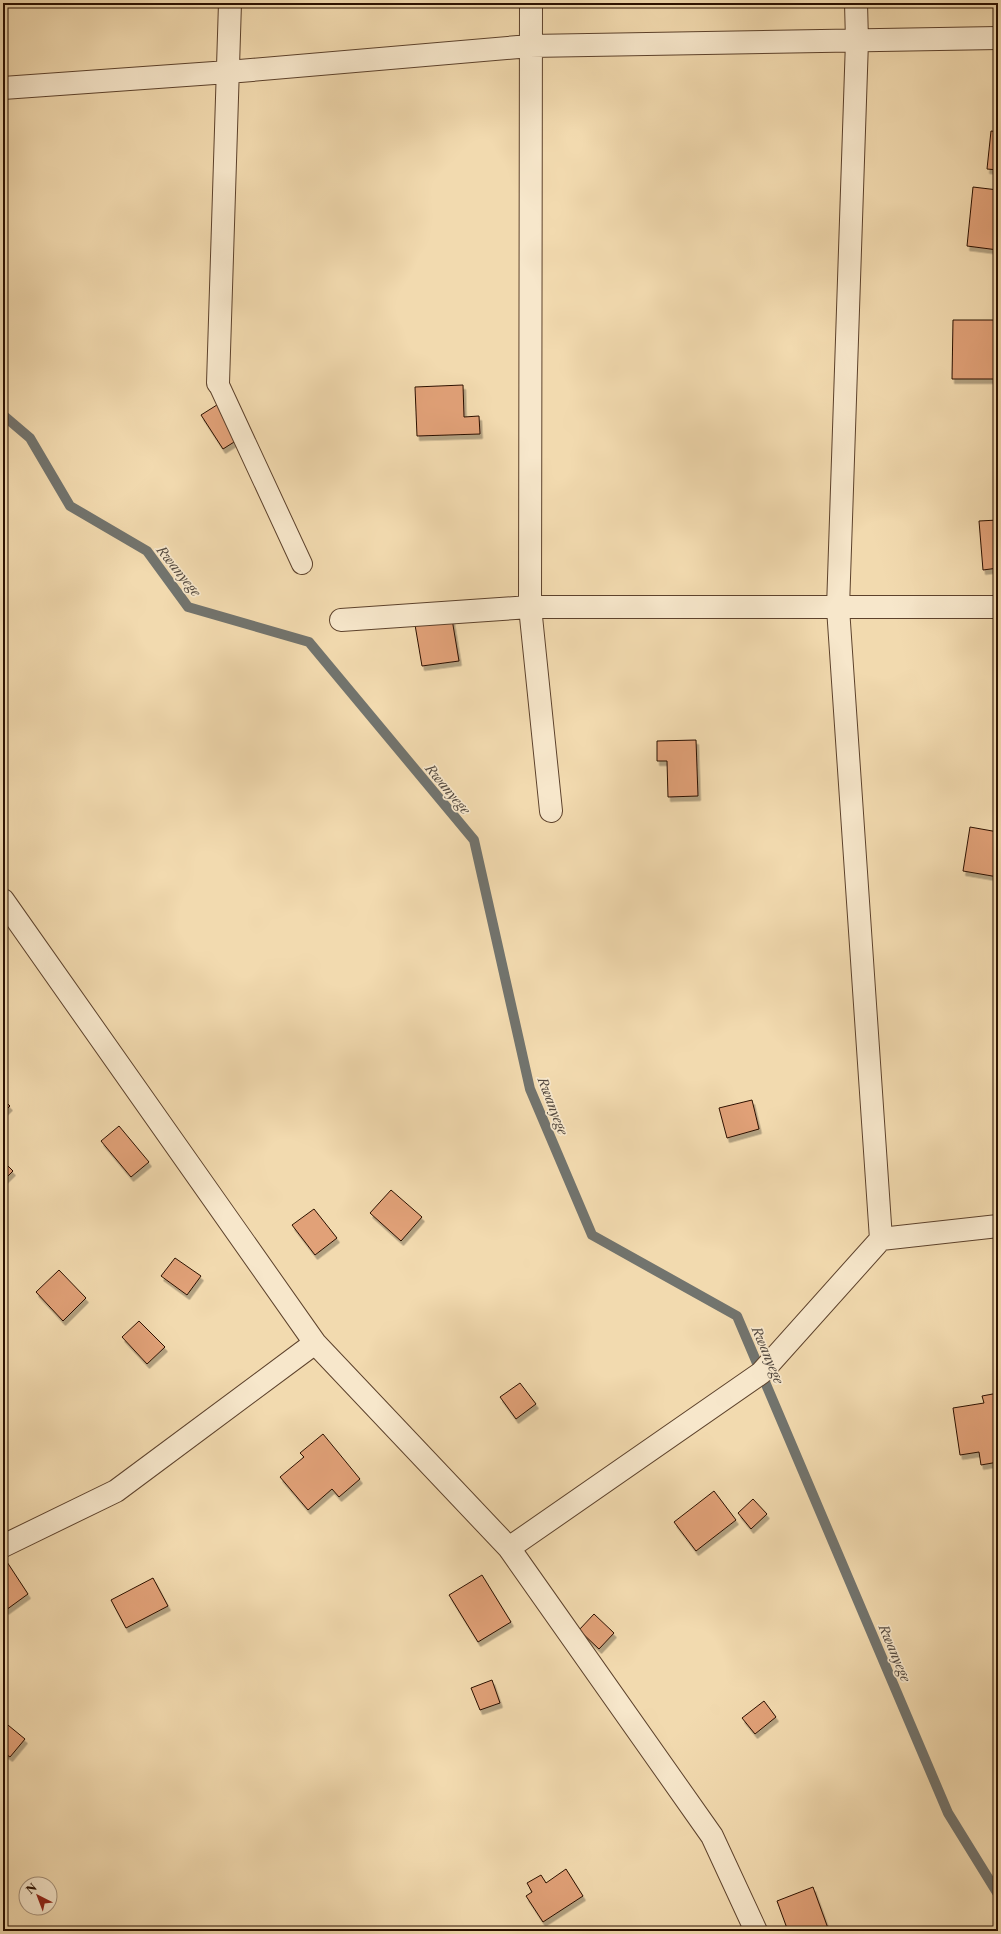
<svg xmlns="http://www.w3.org/2000/svg" width="1001" height="1934" font-family="'Libre Caslon Text',serif">
	<style>
		.lines { fill: none; stroke-linecap: round; stroke-linejoin: round }
		.stream { stroke: #72746e; stroke-width: 10 }
		.building { fill: #e1a178; stroke: #2b1000; filter: url(#shadow) }
		.service-casing { stroke: #5d422c; stroke-width: 22 }
		.minor-casing { stroke: #5d422c; stroke-width: 24 }
		.service { stroke: #f7e7cb; stroke-width: 20 }
		.minor { stroke: #f7e7cb; stroke-width: 22 }
		.labels { text-anchor: middle; dominant-baseline: central; stroke-width: 3.5; stroke-linejoin: round; paint-order: stroke }
		.water-label { font-size: 13px; font-style: italic; fill: #544a40; stroke: #f7e7cb }
	</style>
	<defs>
		<filter id="shadow"><feDropShadow dx="2.5" dy="4.5" stdDeviation="0" flood-color="#0004"/></filter>
	</defs>
	<rect width="100%" height="100%" fill="#f2daaf"/>
	<filter id="stains"><feTurbulence type="fractalNoise" baseFrequency=".005" numOctaves="4"/><feColorMatrix values="0 0 0 0 .2 0 0 0 0 .09 0 0 0 0 .02 0 0 0 .5 -.17"/></filter>
	<radialGradient id="worn" r=".72"><stop offset=".6" stop-color="#630" stop-opacity="0"/><stop offset="1" stop-color="#630" stop-opacity=".3"/></radialGradient>
	<g class="lines">
		<path class="stream" d="M3,415L30,438L70,506L147,551L188,607L309,642L474,840L530,1089L592,1235L737,1316L948,1813L998,1894"/>
	</g>
	<path class="building" d="M991,131L998,132V170L987,169Z
		M973,187L998,190V250L967,246Z
		M953,320H998V379H952Z
		M463,385L464,417L479,416L480,434L417,436L415,387Z
		M228,398L250,432L223,449L201,415Z
		M998,520V568L983,570L979,521Z
		M451,613L459,661L422,666L414,619Z
		M696,740L698,796L668,797L667,761H657V741Z
		M970,827L998,832V877L963,871Z
		M3,1099L10,1106L3,1113Z
		M752,1100L759,1129L727,1138L719,1108Z
		M119,1126L149,1162L131,1177L101,1141Z
		M3,1161L13,1171L3,1181Z
		M391,1190L422,1217L401,1241L370,1213Z
		M314,1209L337,1238L315,1255L292,1225Z
		M175,1258L201,1276L187,1295L161,1276Z
		M59,1270L86,1298L63,1321L36,1292Z
		M139,1321L165,1347L147,1364L122,1337Z
		M520,1383L536,1404L516,1419L500,1397Z
		M998,1393V1462L981,1465L979,1452L960,1455L953,1408L984,1403L982,1396Z
		M323,1434L360,1479L339,1497L332,1489L308,1510L280,1477L304,1457L300,1453Z
		M714,1491L736,1520L696,1551L674,1522Z
		M753,1499L767,1514L751,1529L738,1513Z
		M7,1562L28,1594L6,1610L3,1606V1565Z
		M482,1575L511,1622L478,1642L449,1595Z
		M153,1578L168,1606L126,1628L111,1600Z
		M594,1614L614,1633L599,1649L579,1630Z
		M492,1680L500,1703L480,1710L471,1688Z
		M764,1701L776,1717L755,1734L742,1718Z
		M3,1721L25,1739L10,1757L3,1752Z
		M566,1869L583,1896L543,1922L526,1896L532,1892L527,1883L541,1875L546,1883Z
		M813,1887L829,1931H788L777,1901Z"/>
	<g class="lines">
		<g class="service-casing">
			<path id="service" d="M218,383L302,564"/>
		</g>
		<g class="minor-casing">
			<path id="minor" d="M531,3L530,607L551,811
				M856,3L857,41L838,608L881,1239
				M3,88L228,72L530,46L998,38
				M218,383L230,3
				M341,620L530,607H998
				M3,900L315,1343L509,1548L712,1836L756,1931
				M3,1546L116,1491L315,1343
				M509,1548L761,1373L881,1239L998,1226"/>
		</g>
		<use href="#service" class="service"/>
		<use href="#minor" class="minor"/>
	</g>
	<g class="labels">
		<g class="water-label">
			<text transform="translate(179 571) rotate(51)">Rwanyege</text>
			<text transform="translate(448 789) rotate(50)">Rwanyege</text>
			<text transform="translate(553 1106) rotate(69)">Rwanyege</text>
			<text transform="translate(768 1355) rotate(67)">Rwanyege</text>
			<text transform="translate(895 1653) rotate(67)">Rwanyege</text>
		</g>
	</g>
	<rect width="1001" height="1934" fill="none" stroke="#f2daaf" stroke-width="16"/>
	<rect x="4" y="4" width="993" height="1926" fill="none" stroke="#2b1000" stroke-width="2"/>
	<rect x="8" y="8" width="985" height="1918" fill="none" stroke="#2b1000"/>
	<g transform="translate(38 1896) rotate(318)"><circle r="19" fill="#f7e7cb" stroke="#a5917a"/>
	<path d="M0-3L7 15L0 10L-7 15Z" fill="#8f2418"/>
	<text y="-6" font-size="11" font-weight="bold" text-anchor="middle" fill="#2b1000">N</text>
	</g>
	<rect width="100%" height="100%" filter="url(#stains)"/>
	<rect width="100%" height="100%" fill="url(#worn)"/>
</svg>
